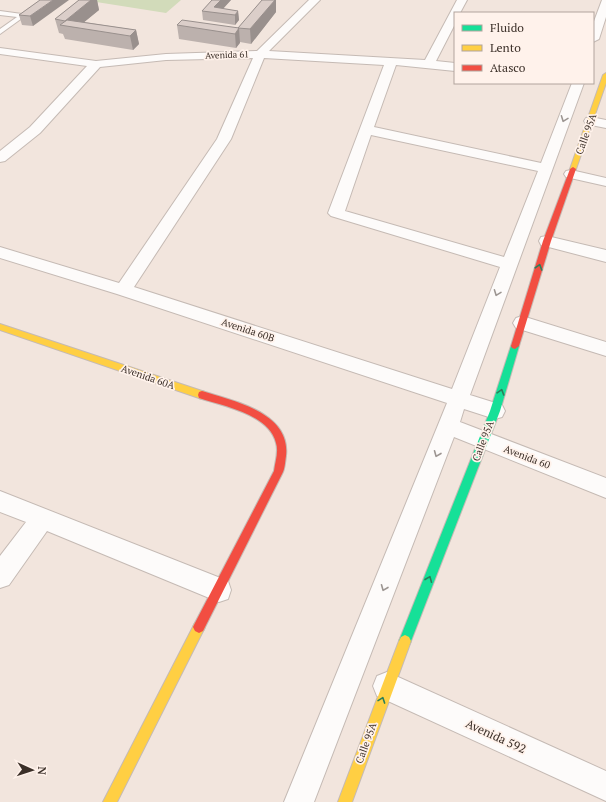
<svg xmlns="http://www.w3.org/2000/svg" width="606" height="802" font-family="'PT Serif',serif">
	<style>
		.green { fill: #d2dbba }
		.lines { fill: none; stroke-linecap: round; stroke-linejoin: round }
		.lane-casing { stroke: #c5bab4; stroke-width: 2 }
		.street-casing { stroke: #c5bab4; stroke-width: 2 }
		.fast-casing { stroke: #c5bab4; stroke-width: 2 }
		.slow-casing { stroke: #c5bab4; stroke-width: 2 }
		.jam-casing { stroke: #c5bab4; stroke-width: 2 }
		.lane { fill: #fdfbfa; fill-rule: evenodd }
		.street { fill: #fdfbfa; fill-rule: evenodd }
		.fast { fill: #16e098; fill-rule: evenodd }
		.slow { fill: #ffcf43; fill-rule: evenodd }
		.jam { fill: #f24e42; fill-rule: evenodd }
		.wall { fill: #bcb1ad }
		.shaded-wall { fill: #99908d }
		.building { fill: #dbcec9; stroke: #99908d }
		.oneway { stroke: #9c9591 }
		.oneway2 { stroke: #2a7f5a }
		.labels { text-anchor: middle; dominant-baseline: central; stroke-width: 3.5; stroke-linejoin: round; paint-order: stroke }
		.far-street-label { font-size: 9px; fill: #3b2f28; stroke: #fff2eb }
		.street-label { font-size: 10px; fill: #3b2f28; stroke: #fff2eb }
		.near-street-label { font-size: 12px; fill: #3b2f28; stroke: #fff2eb }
	</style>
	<rect width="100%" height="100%" fill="#f2e5dd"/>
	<path class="green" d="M92,0H181L166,13L90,1Z"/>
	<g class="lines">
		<g class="lane-casing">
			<path id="lane" d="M0,11L22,14L25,16L0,34V29L17,17L0,15Z"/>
		</g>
		<g class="street-casing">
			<path id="street" d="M309,0H320L269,51L425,60L457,0H467L460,13H455V24L436,61L455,63V71L396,65L374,127L541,163L572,83H584L470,395L502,405L505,411L502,417L495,419L464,409L460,422L606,478V498L454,437L314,802H284L447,403L117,294L0,258V247L119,283L217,139L253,58L166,60L100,67L40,133L5,161L0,162V151L30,127L87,66L0,54V48L96,61L166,54L257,51ZM264,58L384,65L328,213L331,216L500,267L452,389L134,287L231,139ZM371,135L538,171L504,257L345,211Z
				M602,0H606V17L599,39L593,42V24Z
				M591,117L606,120V128L586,124L584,121L586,118Z
				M571,170L606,178V186L566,177L564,174L566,171Z
				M547,236L606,250V262L541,245L539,241L541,237Z
				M522,316L606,342V356L516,328L513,323L516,318Z
				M0,491L228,581L231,590L228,599L219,602L47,531L9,585L0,588V556L26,522L0,512Z
				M387,672L606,771V801L377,696L373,686L377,676Z"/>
		</g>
		<g class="fast-casing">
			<path id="fast" d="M515,343L519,346L500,411L411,641L409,645L405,647L401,645L399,641L490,411L511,346Z"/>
		</g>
		<g class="slow-casing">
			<path id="slow" d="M606,73V83L576,169L571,170L570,169L603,75Z
				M0,324L205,392L206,395L205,398L202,399L0,330Z
				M199,621L203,623L205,627L203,631L117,802H103L195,623Z
				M405,635L409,637L411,641L352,802H338L399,641L401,637Z"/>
		</g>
		<g class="jam-casing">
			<path id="jam" d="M573,167L576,169L551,241L519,346L515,349L512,348L511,346L543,241L570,169Z
				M202,391C233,401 291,412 286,456C285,462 285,469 282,474L203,631L199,633L195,631L193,627L195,623L274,471C275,462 279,452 276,443C269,414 223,406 199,398L198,395L199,392Z"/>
		</g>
		<use href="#lane" class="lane"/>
		<use href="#street" class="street"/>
		<use href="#fast" class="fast"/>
		<use href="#slow" class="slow"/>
		<use href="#jam" class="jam"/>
	</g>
	<path class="wall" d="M40,0L33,26L22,25L19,15Z
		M79,0H97L99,10L84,22L136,30L139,44L133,50L65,39L63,34L59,33L55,19Z
		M212,0H231L223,9L238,11L239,20L235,25L203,20L202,11Z
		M262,0H276V12L251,44L240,42L236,48L179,39L177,25L238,28Z"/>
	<path class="shaded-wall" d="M53,0H69L33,26L30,16Z
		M91,0H97L99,10L77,28L67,26L65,21Z
		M221,0H231L219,13L214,7Z
		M275,0H276V12L251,44L250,29Z
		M238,11L239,20L235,25V15Z
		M239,28L240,43L236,48L235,34Z
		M136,30L139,44L133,50L130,36Z"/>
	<path class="building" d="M40,0H53L30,16L19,15Z
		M79,0H91L65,21L55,19Z
		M212,0H221L214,7L238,11L235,15L202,11Z
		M262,0H275L250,29L238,28Z
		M67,20L136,30L130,36L60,25Z
		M182,20L239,28L235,34L177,25Z"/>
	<defs><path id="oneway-chevron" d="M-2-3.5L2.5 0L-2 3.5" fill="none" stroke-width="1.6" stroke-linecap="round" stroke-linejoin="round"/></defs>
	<g class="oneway">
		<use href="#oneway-chevron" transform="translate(564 119) rotate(111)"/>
		<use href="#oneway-chevron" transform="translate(497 293) rotate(111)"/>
		<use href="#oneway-chevron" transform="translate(437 454) rotate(112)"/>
		<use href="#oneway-chevron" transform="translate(384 588) rotate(112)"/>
	</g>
	<g class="oneway2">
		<use href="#oneway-chevron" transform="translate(539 267) rotate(-73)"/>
		<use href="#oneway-chevron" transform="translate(501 392) rotate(-73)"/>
		<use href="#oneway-chevron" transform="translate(429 579) rotate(-68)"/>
		<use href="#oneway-chevron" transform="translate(382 700) rotate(-70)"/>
	</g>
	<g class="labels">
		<g class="far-street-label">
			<text transform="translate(227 55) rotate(-2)">Avenida 61</text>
		</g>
		<g class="street-label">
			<text transform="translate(586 134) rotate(-70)">Calle 95A</text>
			<text transform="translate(248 330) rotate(18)">Avenida 60B</text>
			<text transform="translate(148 377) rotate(19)">Avenida 60A</text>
			<text transform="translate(483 441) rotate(-69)">Calle 95A</text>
			<text transform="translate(527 457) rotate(21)">Avenida 60</text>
			<text transform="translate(366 743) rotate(-70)">Calle 95A</text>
		</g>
		<g class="near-street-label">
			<text transform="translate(496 736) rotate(25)">Avenida 592</text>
		</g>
	</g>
	<rect x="454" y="12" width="140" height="72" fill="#fff2eb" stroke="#b1a49d"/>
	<rect x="462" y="25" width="20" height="6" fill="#16e098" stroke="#b1a49d"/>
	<text x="490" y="32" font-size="12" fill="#3b2f28">Fluido</text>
	<rect x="462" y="45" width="20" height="6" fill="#ffcf43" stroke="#b1a49d"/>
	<text x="490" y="52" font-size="12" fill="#3b2f28">Lento</text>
	<rect x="462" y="65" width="20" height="6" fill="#f24e42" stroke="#b1a49d"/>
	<text x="490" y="72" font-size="12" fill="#3b2f28">Atasco</text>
	<g transform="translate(32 770) rotate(93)" stroke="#fff2eb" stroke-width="3" paint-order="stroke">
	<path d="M0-3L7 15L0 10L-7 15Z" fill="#3b2f28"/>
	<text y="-6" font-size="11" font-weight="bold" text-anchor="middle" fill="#3b2f28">N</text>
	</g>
</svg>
